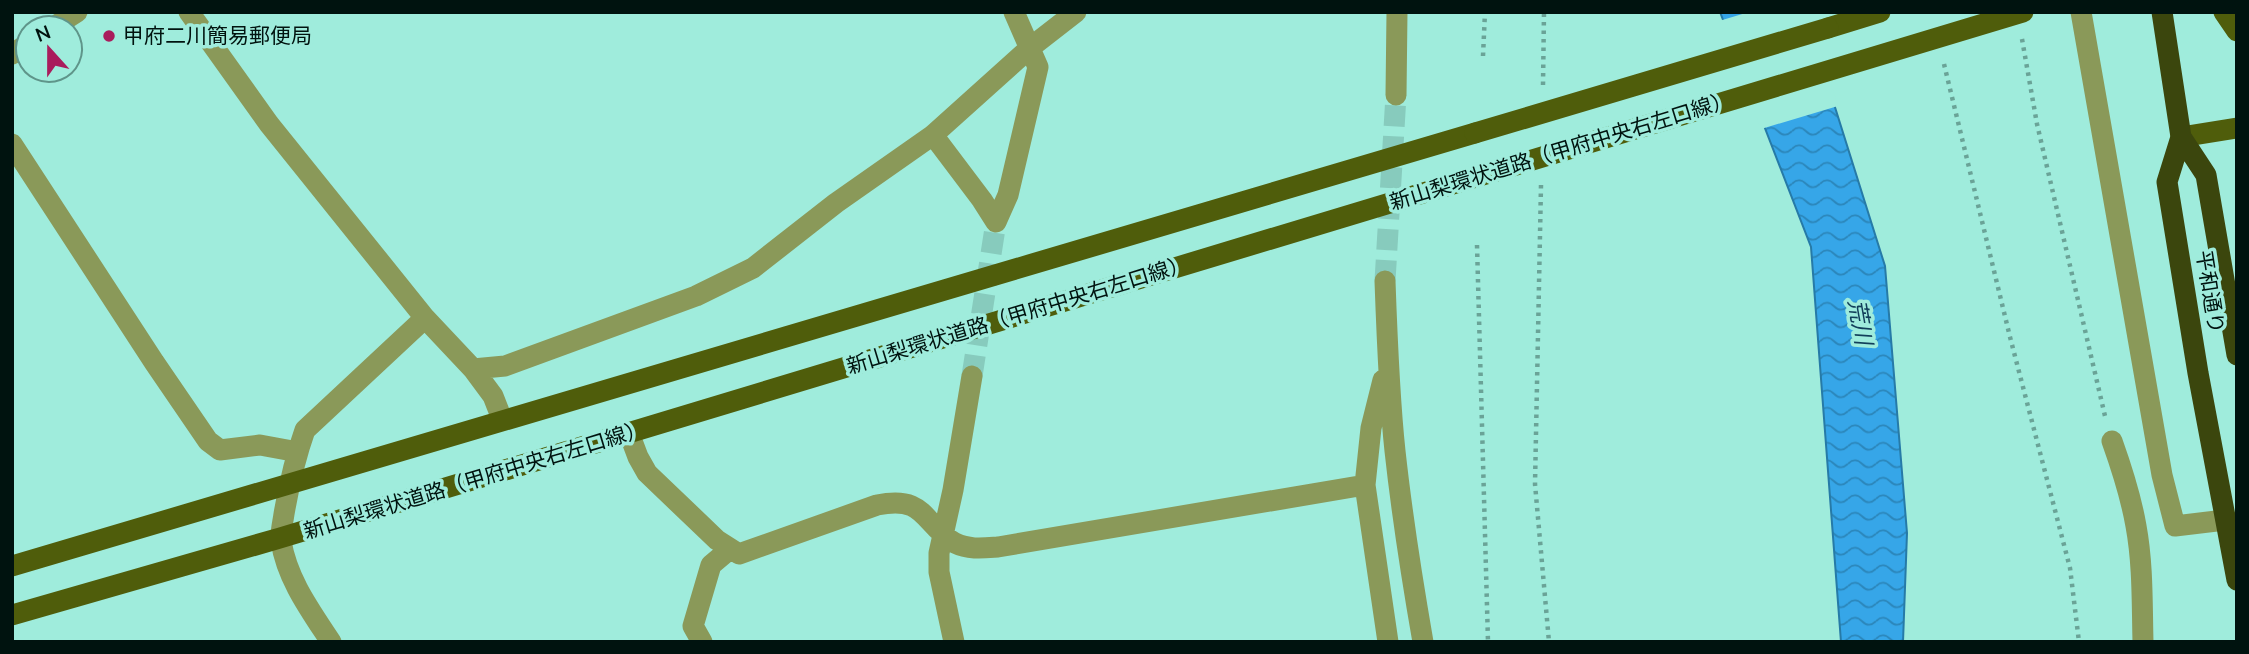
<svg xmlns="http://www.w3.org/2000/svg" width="2249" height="654" font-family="'Nunito Sans','Noto Sans JP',sans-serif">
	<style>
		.water { fill: url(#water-waves); stroke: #267aa7; stroke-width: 2 }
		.pier { fill: #9fecdc }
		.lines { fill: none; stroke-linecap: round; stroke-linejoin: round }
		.minor-tunnel { stroke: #87cbbd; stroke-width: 21; stroke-dasharray: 21 10; stroke-linecap: butt }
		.path { stroke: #6aa397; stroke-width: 4.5; stroke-dasharray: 3.5 5; stroke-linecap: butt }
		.minor { stroke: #8a9959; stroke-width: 21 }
		.major { stroke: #4f5d0b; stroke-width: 21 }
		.highway { stroke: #3b460d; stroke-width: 21 }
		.major-bridge { stroke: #4f5d0b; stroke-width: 21 }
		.poi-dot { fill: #a91c5c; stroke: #9fecdc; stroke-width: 2.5 }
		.labels { text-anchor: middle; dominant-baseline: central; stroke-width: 7; stroke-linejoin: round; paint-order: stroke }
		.poi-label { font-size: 21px; fill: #00130f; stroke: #9fecdc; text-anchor: start }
		.street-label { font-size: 21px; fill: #00130f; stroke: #9fecdc }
		.water-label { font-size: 23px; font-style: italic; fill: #123f5a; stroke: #9fecdc }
	</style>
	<defs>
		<pattern id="water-waves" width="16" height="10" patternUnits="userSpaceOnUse" patternTransform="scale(1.75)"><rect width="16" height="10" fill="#36a6e8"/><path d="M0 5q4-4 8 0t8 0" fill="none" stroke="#2b86ba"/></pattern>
	</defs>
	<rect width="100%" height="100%" fill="#9fecdc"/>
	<path class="water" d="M1720,12H1805L1885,266L1907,533L1903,642H1841L1811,247Z"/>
	<path class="pier" d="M1749,12H1809L1838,106L1761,129L1719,21Z"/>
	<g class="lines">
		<path class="minor-tunnel" d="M1385,281L1396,95
			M972,376L996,222"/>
		<path class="path" d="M2022,39L2037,124L2105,416
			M1483,56L1485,12
			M1944,64L2010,337L2070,568L2079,642
			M1543,85L1544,12
			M1541,185L1535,484L1549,642
			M1477,245L1488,642"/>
		<path class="minor" d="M189,12L269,124L425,318L473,369L493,396L502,419
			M2081,12L2162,475L2175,526L2225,520
			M52,28L77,12
			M12,54L28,44
			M1396,95L1397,12
			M933,135L982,200L996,222
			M12,144L154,362L208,441L220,450L260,445L298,452
			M996,222L1008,195L1038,67L1014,12
			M1385,281C1387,338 1389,395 1395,451C1402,515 1412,579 1423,642
			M473,369L505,366L696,296L753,268L836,203L933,135L1031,47L1076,12
			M1383,380L1371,428L1365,485L1388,642
			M629,433L638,457L647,473L717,540L739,554L877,505C927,495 921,523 955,543C969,550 984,548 998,547L1365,485
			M2112,441C2122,469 2131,497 2136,526C2143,564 2142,603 2143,642
			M331,642C310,610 287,579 281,541C280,533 283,522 284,514C289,485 295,458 305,430L425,318
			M702,642L693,626L711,565L730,549
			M954,642L939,572V553L953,490L972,376"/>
		<path class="major" d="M2224,12L2237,31
			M1828,28L1880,12
			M2181,137L2237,128
			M12,566L1475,133
			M12,615L280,538L1476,177"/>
		<path class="highway" d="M2162,12L2181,137L2206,175L2237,355
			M2181,137L2167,182L2198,373L2237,580"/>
		<path class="major-bridge" d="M1475,133L1828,28
			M1476,177L2023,12"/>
	</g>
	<circle class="poi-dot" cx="109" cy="36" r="7"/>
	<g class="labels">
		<g class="poi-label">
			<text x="123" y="36">甲府二川簡易郵便局</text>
		</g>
		<g class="street-label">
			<text transform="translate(1561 151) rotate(-17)">新山梨環状道路（甲府中央右左口線）</text>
			<text transform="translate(2210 292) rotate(81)">平和通り</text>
			<text transform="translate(1018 315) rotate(-17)">新山梨環状道路（甲府中央右左口線）</text>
			<text transform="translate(475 480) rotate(-17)">新山梨環状道路（甲府中央右左口線）</text>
		</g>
		<g class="water-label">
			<text transform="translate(1860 322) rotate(80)">荒川</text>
		</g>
	</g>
	<rect width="2249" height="654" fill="none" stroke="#00130f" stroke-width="28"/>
	<g transform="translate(49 49) rotate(339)"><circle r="33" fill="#9fecdc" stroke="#5f958a" stroke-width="2"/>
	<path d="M0-5L12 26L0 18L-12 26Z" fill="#a91c5c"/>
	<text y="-10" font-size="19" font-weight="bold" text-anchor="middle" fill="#00130f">N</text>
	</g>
</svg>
